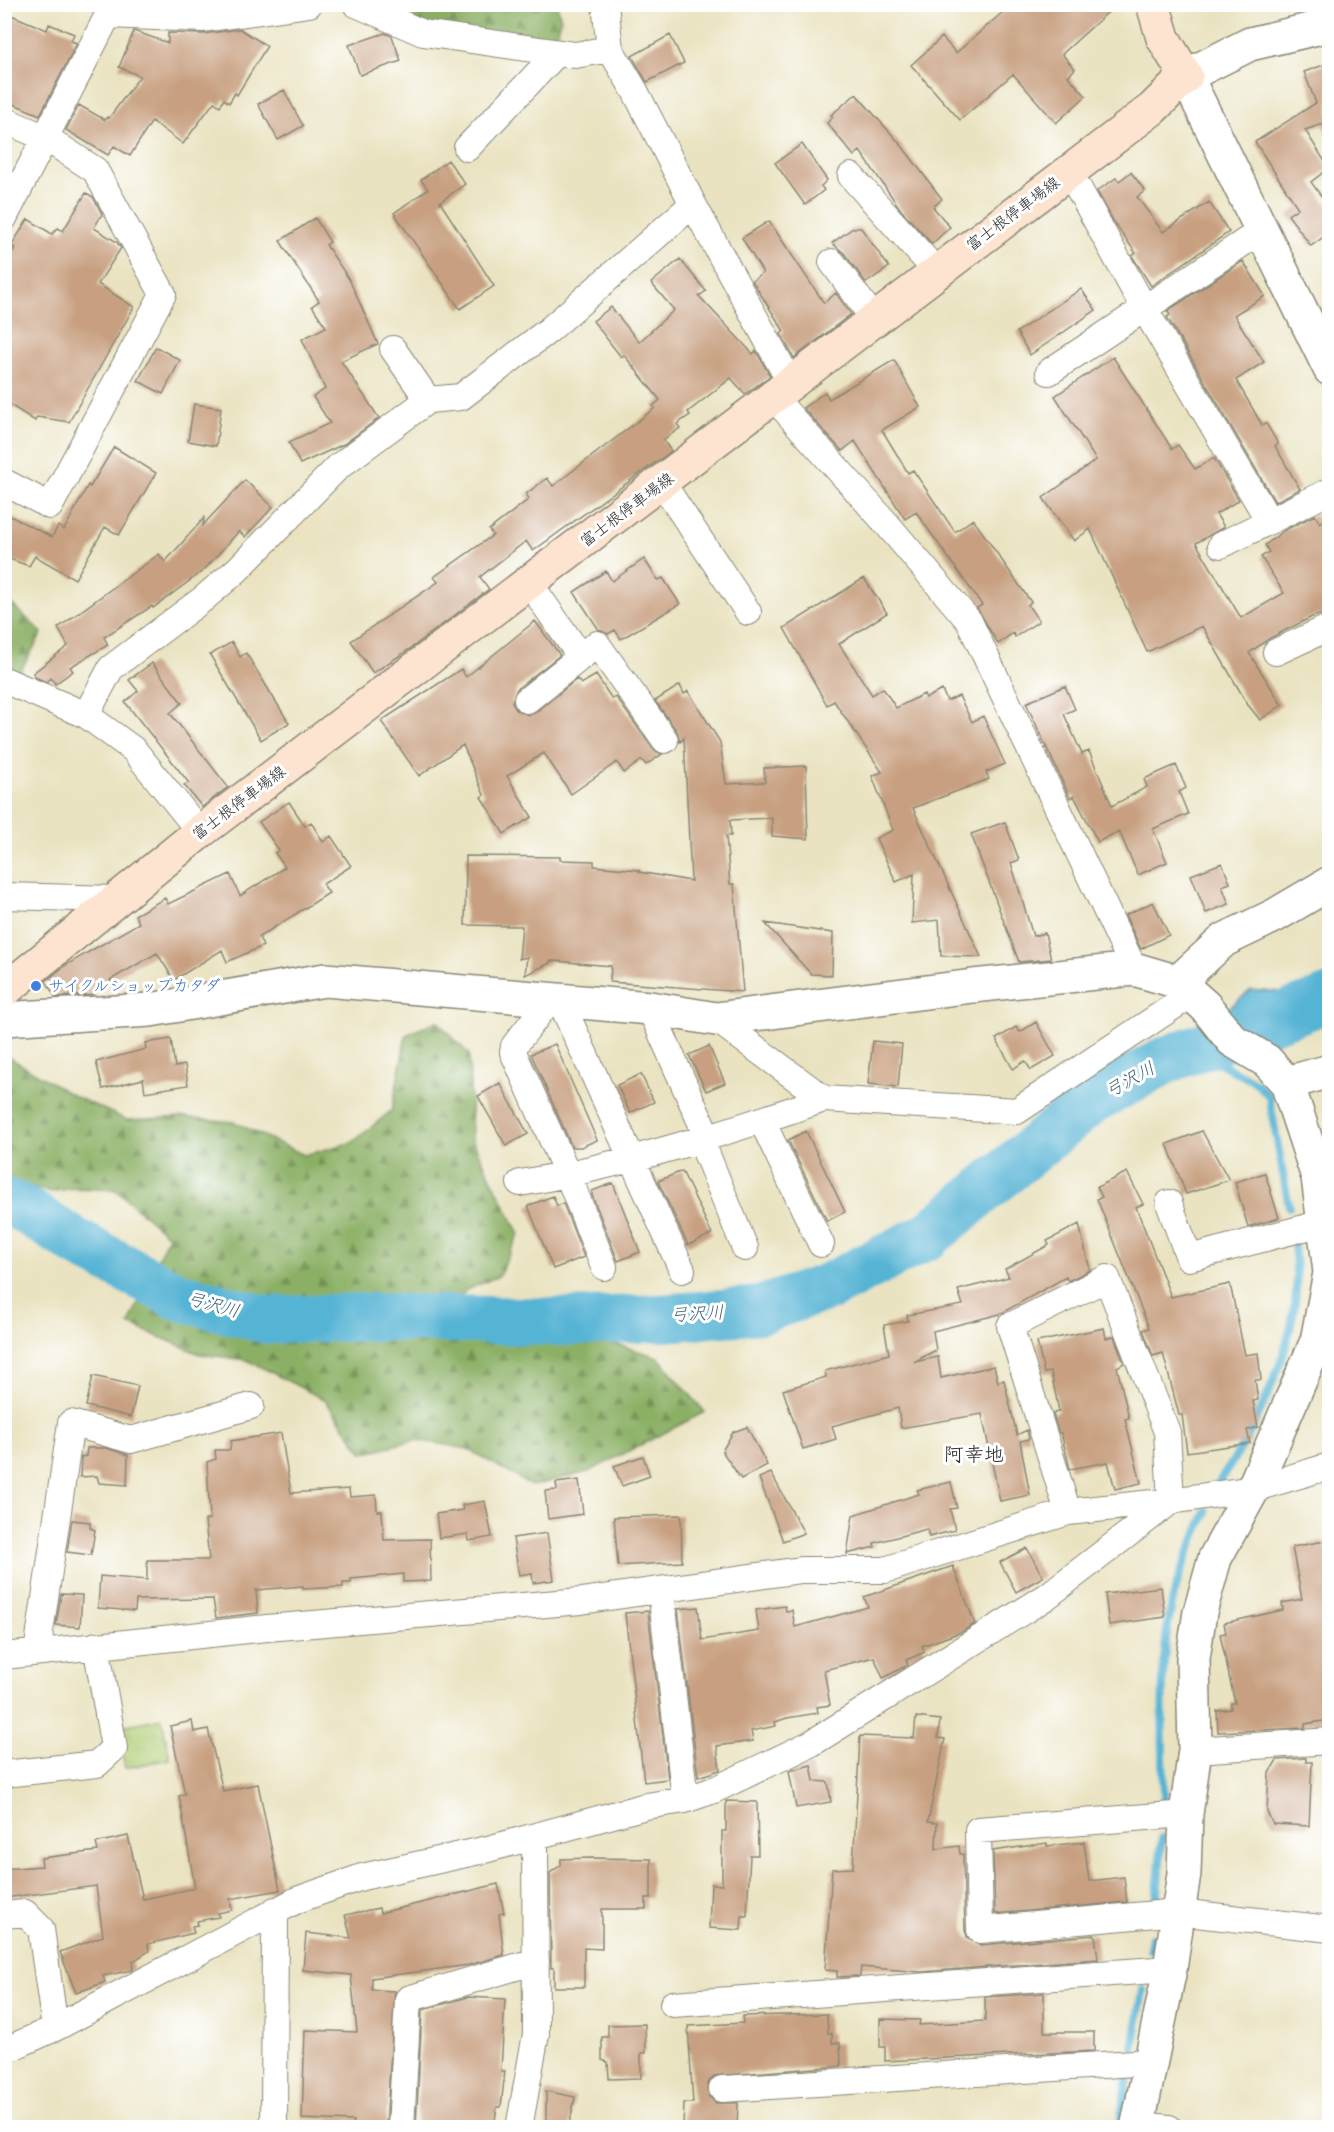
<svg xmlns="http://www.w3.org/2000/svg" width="1334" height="2132" font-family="Pangolin,'Klee One',sans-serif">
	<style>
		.forest { fill: url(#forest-firs); stroke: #5b6e48; stroke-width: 1.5 }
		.park { fill: url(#park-crowns); stroke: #6d7c4f; stroke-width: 1.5 }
		.water { fill: #55b3d4; stroke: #406f80; stroke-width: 1.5 }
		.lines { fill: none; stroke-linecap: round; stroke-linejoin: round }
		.stream { stroke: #55b3d4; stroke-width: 8 }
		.river { stroke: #55b3d4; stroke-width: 48 }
		.building { fill: #c8a081 }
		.minor-casing { stroke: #8a8776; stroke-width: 28 }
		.tertiary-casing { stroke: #8a8776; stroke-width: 36 }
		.secondary-casing { stroke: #8a8776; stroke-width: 36 }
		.minor { stroke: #fff; stroke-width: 26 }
		.tertiary { stroke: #fff; stroke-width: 33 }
		.secondary { stroke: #fde4d0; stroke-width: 33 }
		.shop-dot { fill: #3f7fe0; stroke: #fff; stroke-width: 2 }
		.labels { text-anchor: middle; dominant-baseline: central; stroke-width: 6; stroke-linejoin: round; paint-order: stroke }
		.street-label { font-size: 16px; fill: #2b2b2b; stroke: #fff }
		.shop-label { font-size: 16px; fill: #366cbe; stroke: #fff; text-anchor: start }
		.water-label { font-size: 18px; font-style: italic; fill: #3c616f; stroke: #fff }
		.quarter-label { font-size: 20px; fill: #2b2b2b; stroke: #fff }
	</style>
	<defs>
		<pattern id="forest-firs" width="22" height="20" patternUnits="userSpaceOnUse" patternTransform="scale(1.5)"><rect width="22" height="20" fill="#8bb065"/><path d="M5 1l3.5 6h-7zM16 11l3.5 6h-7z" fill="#728f53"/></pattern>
		<pattern id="park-crowns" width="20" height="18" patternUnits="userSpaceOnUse" patternTransform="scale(1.5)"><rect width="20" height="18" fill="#afcd73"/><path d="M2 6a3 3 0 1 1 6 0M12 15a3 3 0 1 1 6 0" fill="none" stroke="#97b064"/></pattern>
	</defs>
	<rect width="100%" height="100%" fill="#fff"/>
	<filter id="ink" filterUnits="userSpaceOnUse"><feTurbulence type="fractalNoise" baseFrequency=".0167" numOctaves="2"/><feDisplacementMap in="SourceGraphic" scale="12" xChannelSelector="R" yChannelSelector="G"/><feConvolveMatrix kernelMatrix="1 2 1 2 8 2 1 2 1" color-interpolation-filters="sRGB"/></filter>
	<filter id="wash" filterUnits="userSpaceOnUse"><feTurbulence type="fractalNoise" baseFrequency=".008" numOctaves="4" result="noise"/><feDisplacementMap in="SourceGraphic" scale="24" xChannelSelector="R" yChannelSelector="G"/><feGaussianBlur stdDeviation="1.35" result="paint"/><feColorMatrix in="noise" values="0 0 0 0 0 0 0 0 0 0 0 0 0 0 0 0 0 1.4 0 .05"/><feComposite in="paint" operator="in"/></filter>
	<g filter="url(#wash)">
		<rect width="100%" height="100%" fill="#eae3c1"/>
		<path class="forest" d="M387,5H557L561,20L555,42L423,33Z
			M4,597L42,633L14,682L5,679Z
			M437,1021L469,1054L472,1139L519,1234L499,1276L466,1290L424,1342L538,1321L658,1357L705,1412L588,1472L532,1486L468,1449L416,1440L363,1453L325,1400L247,1360L200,1354L129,1324L168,1236L116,1190L73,1188L51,1192L5,1180V1055L72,1095L127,1120L184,1117L234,1122L304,1155L353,1142L392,1110L406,1035Z"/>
		<path class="park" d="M162,1718L170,1759L125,1768L117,1727Z"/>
		<path class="water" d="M1329,980V1020L1320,1025L1237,1033L1219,1016L1251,990C1276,992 1307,996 1329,980Z"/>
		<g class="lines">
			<path class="stream" d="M1202,1046L1207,1056L1256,1083L1269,1096L1289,1207
				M1216,1487C1224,1474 1233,1462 1241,1448C1265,1405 1289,1352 1295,1302C1298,1280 1296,1259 1293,1238
				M1164,1799C1163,1730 1157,1652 1177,1584C1184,1560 1196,1536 1206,1512
				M1157,1896L1162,1838
				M1150,1949L1152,1937
				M1133,2048L1143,1990
				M1119,2128L1129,2072"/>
			<path class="river" d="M4,1202L20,1207L77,1243L178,1296L267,1320L370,1317L563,1322L663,1318L760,1310L828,1287L928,1236L1090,1102L1166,1060L1330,998"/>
		</g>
		<g id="blocks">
			<path class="building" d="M1012,4H1117L1062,54L1075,69L1068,76L1086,96L1056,123L1013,74L960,120L911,65L942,37L956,53Z
				M4,12L47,30L49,24L74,34L71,41L77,43L40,115L4,100Z
				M240,29L267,46L237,95L235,93L229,103L224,99L220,106L214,102L183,144L152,121L130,156L114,146L108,155L66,130L79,105L105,120L107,117L109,118L140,76L119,67L134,31L168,43V33L203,34Z
				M385,33L392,36L401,61L360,75L349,45Z
				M670,35L684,63L647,82L632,56Z
				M1329,63V133L1327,134L1323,124L1305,130L1329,168L1311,182L1329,207V233L1311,246L1288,215L1298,208L1255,142L1316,103L1304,72Z
				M284,90L303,126L278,140L258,104Z
				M856,94L902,146L942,199L933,207L950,227L932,244L901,210L860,151L854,156L827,123L833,117L831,115Z
				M802,144L827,180L821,186L824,190L805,205L775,163Z
				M448,160L465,184L440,202L494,286L460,309L394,213L428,189L421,180Z
				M1131,172L1145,191L1137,197L1163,232L1209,202L1229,232L1151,286L1132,256L1136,253L1115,224L1097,191L1116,178L1119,181Z
				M86,193L93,197L102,214L94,228L117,242L121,248L98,284L134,307L69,422L37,417L35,421L4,401V266L15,248L11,246L28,219L52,234L58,228L63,231Z
				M315,218L330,242L326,245L349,279L378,344L341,361L379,418L344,444L300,464L289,442L330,423L313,397L325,389L302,339L326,327L312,306L319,301L280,241Z
				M769,221L824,303L836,293L851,314L794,358L781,334L784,331L752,281L763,273L742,238Z
				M853,228H861L889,267L866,283L844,253L832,243Z
				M680,259L706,291L699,296L753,354L756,351L770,376L745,394L731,378L688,412L690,415L677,424L680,428L663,440L671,451L533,551L526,541L480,577L489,589L410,649L373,673L351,641L438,582L434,577L493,535L489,530L529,499L526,494L547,478L553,486L655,408L653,406L660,400L624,355L621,357L593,321L611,307L639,342L674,310L651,283Z
				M1243,261L1265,296L1234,315L1264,362L1236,380L1262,425L1266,423L1278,444L1275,446L1300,489L1275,502L1167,317L1170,315L1167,311Z
				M1081,289L1096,310L1030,355L1017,332Z
				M156,347L180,360L163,394L138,381Z
				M1113,357L1172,449L1178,445L1195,469L1214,458L1239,500L1216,514L1224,527L1196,543L1241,618L1284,593L1261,557L1269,552L1265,545L1285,530L1315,515L1320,523L1329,517V612L1312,617L1270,638L1249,653L1282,705L1260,720L1248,705L1202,626L1147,652L1090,529L1074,541L1043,498L1096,460L1055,396Z
				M894,360L920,407L882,430L908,473L913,470L955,532L973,519L1031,602L1028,605L1039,621L1015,637L1013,633L998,644L977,608L982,605L916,512L905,519L855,441L842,451L803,408L825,392L829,399Z
				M194,404L221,408L216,446L188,441Z
				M114,447L156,473L119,535L105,527L75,579L35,556L29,566L4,557V513L52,537L58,526L64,530L88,485L90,487Z
				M245,480L273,507L245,537L239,531L204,570L153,608L152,606L104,637L108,645L70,667L73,671L55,684L51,678L46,682L35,677L33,673L68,646L58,628L159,554L165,562L204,518L203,525Z
				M644,559L658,580L663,578L680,604L621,639L615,630L608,634L599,630L574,592L606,571L612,581Z
				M864,578L887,613L839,644L872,695L883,688L896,708L924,694L926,698L942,690L947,701L959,696L972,722L983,716L1005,764L986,772L989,779L913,808L981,957L941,956L939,920L912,923L914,874L896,882L876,838L893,830L872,776L882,772L834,701L827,705L784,628Z
				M535,621L560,655L517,689L512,702L516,710L529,715L536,712L577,679L581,684L596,675L612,699L616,697L653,749L662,754L646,765L642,760L624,773L617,762L571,794L544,753L507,776L532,817L504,834L481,797L484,795L463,745L419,776L381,721L461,669L466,677Z
				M232,642L240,657L246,653L289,723L261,740L210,655Z
				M152,663L182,703L170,713L228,787L202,807L184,785L189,783L125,702L138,691L129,680Z
				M680,685L684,694L688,691L720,742L726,784L765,782L764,768L806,766L808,839L772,836V818L730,820L731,836H726L730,884H734L743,992L610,982L611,966L556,961H550V963L525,975L527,957L519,959L522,926L465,925L466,856L560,857V860L594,861V866L639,870V872L691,881L684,738L680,742L677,731L655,701Z
				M1065,686L1075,709L1064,714L1082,754L1089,751L1112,806L1147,787L1144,779L1176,765L1186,788L1179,792L1188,814L1153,829L1167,862L1138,875L1119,831L1098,842L1074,796L1070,798L1026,703Z
				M289,802L305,826L311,822L323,842L331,836L351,866L323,884L329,893L259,937L263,946L227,962L222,950L174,980L157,953L110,980L112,984L91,995L55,997L46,981L66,965L139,923L135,915L165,898L168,904L230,874L240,896L285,867L275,853L279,850L259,822Z
				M1005,822L1019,860L1011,863L1033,936L1045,933L1051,959L1019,962L971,834Z
				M1222,863L1230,883L1222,886L1229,904L1206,913L1191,875Z
				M1153,902L1169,935L1141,949L1125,915Z
				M765,923L833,933L832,975L811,974Z
				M1036,1022L1055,1056L1031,1070L1025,1061L1013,1069L996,1039L1016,1027L1020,1032Z
				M171,1039L175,1067L185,1065L188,1085L145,1092L143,1079L103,1089L96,1062L146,1049L145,1043Z
				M873,1041L902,1044L898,1087L868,1084Z
				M555,1044L597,1140L581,1147H572L531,1054Z
				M709,1046L725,1083L706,1091L689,1055Z
				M641,1074L654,1102L630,1113L617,1085Z
				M500,1083L528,1134L506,1146L478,1096Z
				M806,1131L845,1212L827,1221L788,1140Z
				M1202,1131L1229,1180L1186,1194L1167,1144Z
				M682,1171L712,1234L688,1245L658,1181Z
				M1127,1172L1143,1204L1136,1207L1171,1297L1230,1284L1245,1355L1258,1353L1261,1380H1255L1258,1400L1253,1401L1258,1427L1247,1430L1250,1443L1187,1452L1182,1415H1179L1163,1353L1153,1356L1143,1330L1149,1328L1097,1199L1102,1197L1097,1187Z
				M1265,1173L1279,1218L1248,1227L1235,1182Z
				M613,1183L640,1252L618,1261L592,1195V1191Z
				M553,1196L557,1206L563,1203L584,1257L553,1269L528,1206Z
				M1079,1224L1090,1270L1068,1281L1066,1277L1000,1314L933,1331L936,1350L914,1362L938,1357L941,1378L994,1366L998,1382L1004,1380L1017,1435L1027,1430L1029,1439L1020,1441L1030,1495L1000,1501L982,1414L901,1428L898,1408L832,1426L836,1439L803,1449L783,1390L826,1377L825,1371L889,1354L884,1325L908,1321L907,1315L963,1305L958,1290L1009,1277L1005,1269L1049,1245L1047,1241Z
				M1104,1328L1106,1338L1114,1336L1124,1363L1117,1367L1129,1418L1125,1419L1141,1483L1115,1489L1108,1462L1070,1469L1061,1433H1059L1053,1414L1059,1411L1051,1372L1044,1373L1037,1342Z
				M93,1376L138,1386L131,1417L86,1406Z
				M747,1427L767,1465L741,1479L722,1451L733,1432Z
				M281,1433L291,1493L349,1489L350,1497L376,1495L377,1511H382L384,1540L430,1539L431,1581L403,1582V1574L351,1579V1583H343V1587L303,1589V1586L256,1590L258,1613L216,1618L213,1599L136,1600L135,1611L98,1608L100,1576L147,1580V1560H209L205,1520L210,1519L207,1462L216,1459L215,1450H230L231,1441Z
				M87,1448H106L128,1455L127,1485L99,1483L97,1476L80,1477L81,1457L86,1456Z
				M643,1456L650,1476L622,1486L614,1466Z
				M771,1473L804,1533L783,1541L759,1478Z
				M579,1480L583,1514L548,1519L545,1491L557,1490L556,1483Z
				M951,1482L957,1508L950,1509L955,1530L929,1537L927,1529L874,1543L875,1547L847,1554L853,1515L919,1494L917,1490Z
				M485,1501L492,1537L469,1541L468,1534L439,1538L436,1514L463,1510L462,1505Z
				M681,1515L682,1562L618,1566L614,1517Z
				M72,1520L90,1522V1528L95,1530L91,1555L67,1552Z
				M547,1533L554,1580L533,1583L532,1573L519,1575L513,1538Z
				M1325,1541L1329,1567V1720L1305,1724V1728L1218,1732L1217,1711L1231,1709V1703H1235L1220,1634L1226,1633L1224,1623L1283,1610L1282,1603L1302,1599L1292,1547Z
				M1027,1548L1043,1577L1016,1592L1000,1562Z
				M953,1566L975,1624L961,1632L922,1646L925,1652L906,1660L908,1665L883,1678L874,1657L824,1670L830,1705L817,1707L818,1713L787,1718L775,1722L776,1726L751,1731L753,1741L717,1746L720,1770L698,1777L678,1609L698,1607L702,1640L759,1631L756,1610L785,1606L786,1611L792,1610L795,1627L868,1607L864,1597Z
				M1161,1587L1165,1617L1109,1625L1105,1594Z
				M61,1594L82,1595L80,1627L56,1625Z
				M648,1611L668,1779L644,1782L625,1613Z
				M916,1717L940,1720L938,1738L945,1739L928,1822L937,1823L936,1849L959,1846L960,1854H963L965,1930L968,1939L981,1945L1095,1935L1098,1959L921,1972L861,1967L860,1976L837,1977V1971L825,1970L832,1869L853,1868L860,1736L914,1738Z
				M192,1721L194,1732L208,1729L223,1791L258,1784L280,1890L230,1899L232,1910L218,1913L219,1917L197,1921L198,1925L192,1926L194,1933L148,1944L149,1951L132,1962L133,1970L103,1976L105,1982L76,1993L60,1952L103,1936L96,1886L4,1898V1869L42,1866L41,1858L98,1851L96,1843L128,1836L143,1899L195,1888L179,1796L185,1794L170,1726Z
				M1306,1758V1762H1312L1309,1826L1273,1824L1267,1812L1269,1773L1277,1760Z
				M811,1765L814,1781L828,1782L831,1802L796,1808L789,1771Z
				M726,1801L757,1802L758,1855H750L747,1916H742L741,1930L709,1928L711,1884L722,1885V1831H726Z
				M1084,1842L1089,1881L1124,1877L1127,1902L995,1914L993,1851L1047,1843V1846Z
				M591,1858L651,1859V1898H646V1909H602V1949L584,1948V1987H554V1968H551L550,1873L561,1865V1859Z
				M498,1884L504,1913L499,1914L504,1955L469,1965L372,1978V1990L395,1991L386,2127H352L353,2121L302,2119L305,2030L357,2032L351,1975L303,1970L306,1933L351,1938L345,1915L379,1908L380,1913Z
				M1044,1993V2032H1094V2051L885,2061V2047H880V2019L920,2020L919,2025L985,2021V1997Z
				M468,1997L505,1999L501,2071H505L501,2107H497L494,2127H416L422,2010Z
				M827,2014L828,2033H832V2043H840L841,2066L714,2076L708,2083L709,2097L716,2103H738L737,2127H683L684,2103H693L688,2026L743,2023L742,2016Z
				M645,2024L646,2053H641V2078L609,2079L608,2062L602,2060V2037H608V2025Z
				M546,2091L575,2097L569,2127H546Z"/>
		</g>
	</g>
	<g filter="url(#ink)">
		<use href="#blocks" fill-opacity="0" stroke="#8a8776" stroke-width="1.5"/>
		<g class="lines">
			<g class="minor-casing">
				<path id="minor" d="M356,4L423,33L575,55L610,49
					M605,4L610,49L635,91L693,204L790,382
					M4,120L46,138L95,170L163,294L50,506L4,482
					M467,148L557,53
					M1069,171L1144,308L1269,521
					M851,176L937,272
					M4,218L108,15L203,19L309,4
					M832,262L874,319
					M393,349L428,400L461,397L549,330L693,204
					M1049,372L1261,231
					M774,398L886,523L969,621L1134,969
					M662,483L748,612
					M1221,545L1330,491
					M530,584L581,657
					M1276,652L1330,627
					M4,680L86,715L134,750L200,832
					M527,700L597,644L665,740
					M86,715L111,668L203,599L237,570L338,467L428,400
					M4,896L116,899
					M549,1001L514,1046L513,1052L568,1175L604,1267
					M561,1002L682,1270
					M650,1008L707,1136
					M716,1019L824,1099L1017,1111L1192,994
					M762,1121L821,1244
					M700,1138L745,1248
					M520,1183C619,1167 728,1132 824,1099
					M1169,1203L1189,1258L1323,1223
					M661,1590L685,1800
					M37,1652L71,1423L131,1440L251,1406
					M4,1656L267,1628L581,1601L801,1570H885L1068,1512L1171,1501L1253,1489L1330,1466
					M1195,1750L1330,1741
					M4,1774L97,1764L114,1748L96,1645
					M1186,1814L978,1830L980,1930L1178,1912L1330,1929
					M4,1915L25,1913L41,1929L55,2028
					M673,2004L1170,1969
					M4,2051L55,2028L297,1900L362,1877L488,1849L646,1806L685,1800L714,1790L812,1743L1046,1597L1171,1501L1167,1432L1107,1278L1010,1326L1068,1512
					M722,2089L1150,2062
					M1138,2125L1169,2128
					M274,2128L275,1910
					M401,2128L408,1999L536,1961
					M519,2128L536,2034L535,1837"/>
			</g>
			<g class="tertiary-casing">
				<path id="tertiary" d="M1330,25L1250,44L1186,76L1330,369
					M1178,982L1224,940L1274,916L1330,883
					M4,1019L150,1010L325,980L650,1008L716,1019L973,986L1134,969L1178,982L1205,1006L1232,1040L1267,1061L1287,1083L1318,1177L1330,1272
					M1287,1083L1330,1071
					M1137,2128L1170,1969L1184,1873L1186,1814L1195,1750L1193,1658L1200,1612L1215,1558L1253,1489L1317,1341L1330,1273"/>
			</g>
			<g class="secondary-casing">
				<path id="secondary" d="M4,991L200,832L1152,109L1186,76L1163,38L1153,4"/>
			</g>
			<use href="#minor" class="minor"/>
			<use href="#tertiary" class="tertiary"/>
			<use href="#secondary" class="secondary"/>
		</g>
	</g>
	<circle class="shop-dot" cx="36" cy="986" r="6"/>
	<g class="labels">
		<g class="street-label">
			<text transform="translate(1013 214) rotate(-37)">富士根停車場線</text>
			<text transform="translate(627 510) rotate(-37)">富士根停車場線</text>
			<text transform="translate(239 803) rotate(-37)">富士根停車場線</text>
		</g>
		<g class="shop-label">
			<text x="48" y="986">サイクルショップカタダ</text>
		</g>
		<g class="water-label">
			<text transform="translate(1130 1080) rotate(-29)">弓沢川</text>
			<text transform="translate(213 1305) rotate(15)">弓沢川</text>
			<text transform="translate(697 1314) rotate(-3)">弓沢川</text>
		</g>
		<g class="quarter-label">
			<text x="974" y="1454">阿幸地</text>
		</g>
	</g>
	<rect width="1334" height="2132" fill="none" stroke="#fff" stroke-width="24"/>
</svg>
